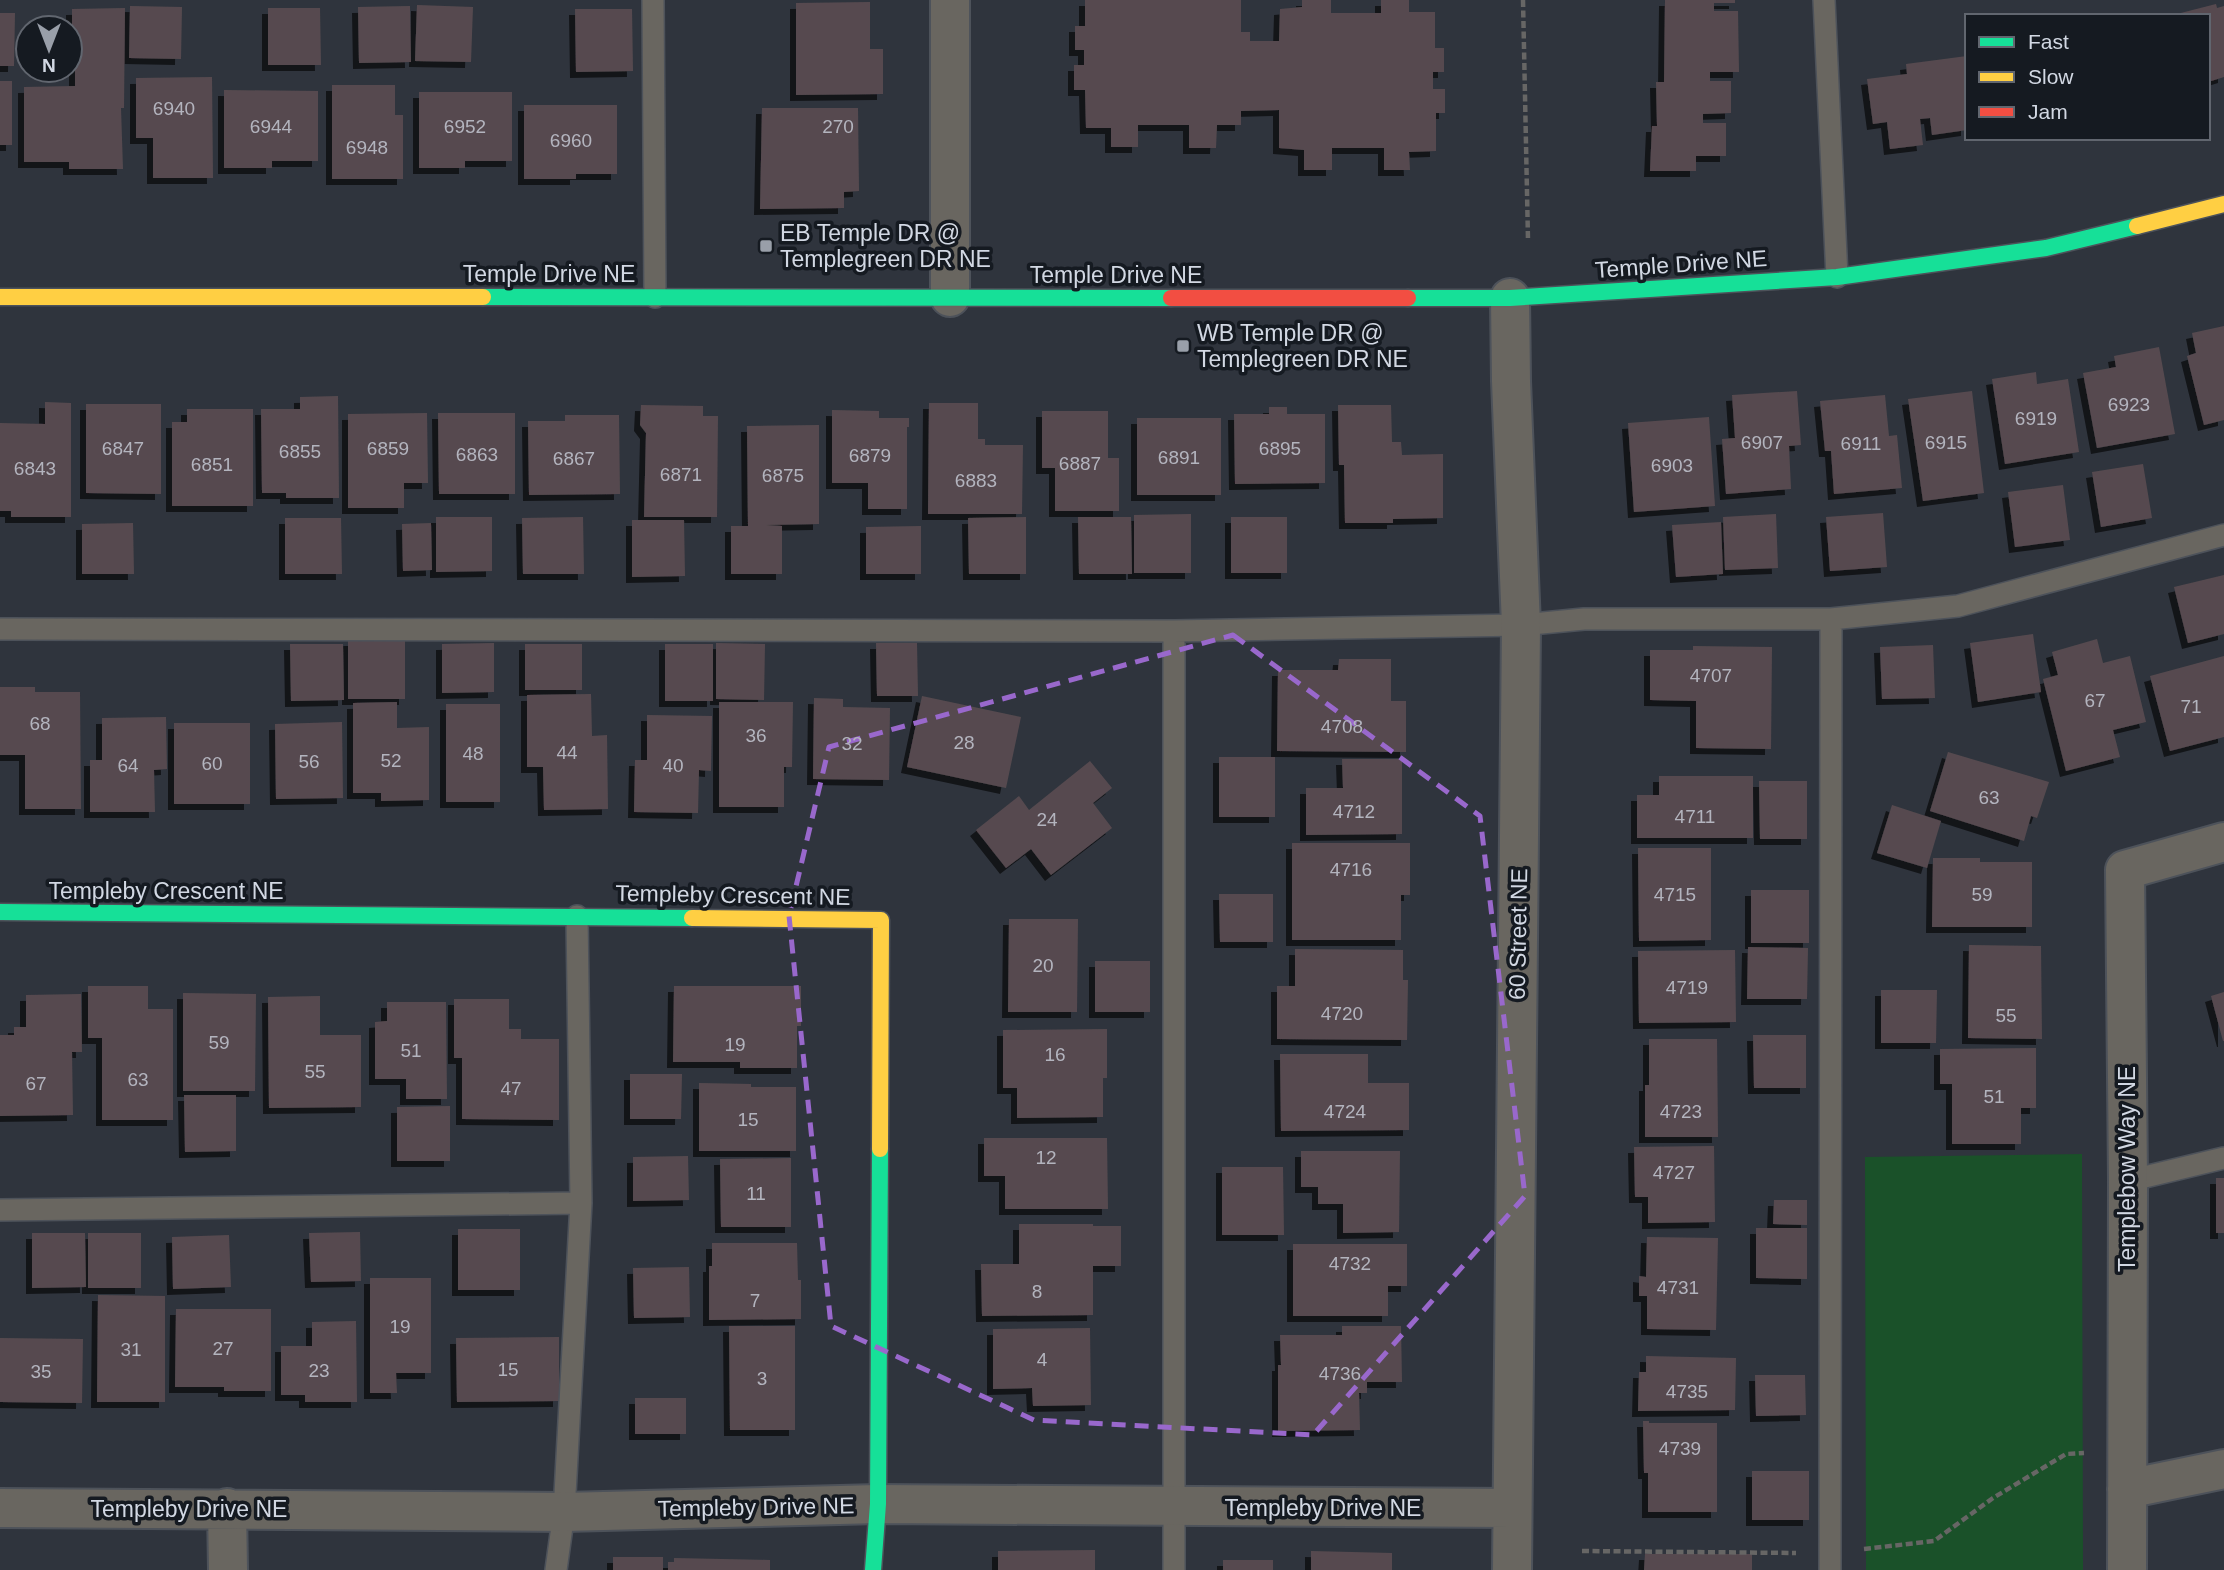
<svg xmlns="http://www.w3.org/2000/svg" width="2224" height="1570" font-family="Helvetica,sans-serif">
	<style>
		.green { fill: #1a5129 }
		.building { fill: #564a4f; filter: url(#shadow) }
		.lines { fill: none; stroke-linecap: round; stroke-linejoin: round }
		.lane-casing { stroke: #4d525a; stroke-width: 24 }
		.street-casing { stroke: #4d525a; stroke-width: 42 }
		.fast-casing { stroke: #4d525a; stroke-width: 19 }
		.slow-casing { stroke: #4d525a; stroke-width: 19 }
		.jam-casing { stroke: #4d525a; stroke-width: 19 }
		.path { stroke: #676665; stroke-width: 4.5; stroke-dasharray: 7 3.5; stroke-linecap: butt }
		.lane { stroke: #696660; stroke-width: 21 }
		.street { stroke: #696660; stroke-width: 38 }
		.fast { stroke: #16e098; stroke-width: 16 }
		.slow { stroke: #ffcf43; stroke-width: 16 }
		.jam { stroke: #f24e42; stroke-width: 16 }
		.marked { fill: none; stroke: #9968cc; stroke-width: 5; stroke-dasharray: 14 9; stroke-linejoin: round }
		.poi-dot { fill: #999fa9; stroke: #151a21; stroke-width: 2.5 }
		.labels { text-anchor: middle; dominant-baseline: central; stroke-width: 7; stroke-linejoin: round; paint-order: stroke }
		.number-label { font-size: 19px; fill: #b3b4be }
		.poi-label { font-size: 23px; fill: #d2d8e3; stroke: #151a21; text-anchor: start }
		.street-label { font-size: 23px; fill: #d2d8e3; stroke: #151a21 }
	</style>
	<defs>
		<filter id="shadow"><feDropShadow dx="-6" dy="6" stdDeviation="0" flood-color="#0009"/></filter>
	</defs>
	<rect width="100%" height="100%" fill="#2f343d"/>
	<path class="green" d="M2082,1154L2083,1570H1866L1865,1157Z"/>
	<path class="building" d="M1085,0H1241V32H1250V41H1279L1280,9L1302,7V0H1331V13H1381V0H1409V12H1435V48H1444V72H1433V89H1445V113H1436V151L1409,152L1410,170H1384V148H1332V170H1304V150L1279,148V110L1241,111V125H1217L1216,148H1189V125H1138V147H1111V128H1086L1085,90H1074V65H1084V50H1075V26H1085Z
		M1665,0H1735V3H1714V11H1738L1739,72H1710V81H1731V113L1703,114V123H1726V156H1696V171H1650L1652,126H1657L1656,82H1664Z
		M870,2V49H883V94L796,95V3Z
		M2216,4L2217,8L2224,6V77L2208,82V16L2173,15Z
		M417,5L473,7L471,62L415,61Z
		M130,6L182,7L181,59L129,58Z
		M410,6L411,62L359,63L358,7Z
		M125,8L124,108H121L123,169H69V162H24V87L75,86V64H72V9Z
		M268,8H320L321,65H268Z
		M575,9H632L633,71L576,72Z
		M0,13H15L14,66H0Z
		M1967,56V130L1932,135L1930,118L1920,119L1923,145L1890,149L1887,122L1873,124L1867,79L1907,74L1906,64Z
		M212,77L213,178H153V138H136V78Z
		M0,81H12V145H0Z
		M332,85H395V115H403V179H332Z
		M224,90L318,91V161H272V168H224Z
		M419,92H512V161H465V168H419Z
		M524,105H617V174H576V179H524Z
		M762,108H858L859,191L844,192V208L760,209Z
		M2224,326V420L2204,425L2187,356L2196,353L2192,333Z
		M2159,347L2175,434L2097,448L2083,373L2116,367L2114,356Z
		M2036,372L2037,384L2068,379L2079,452L2005,464L1992,379Z
		M1797,391L1801,445L1789,446L1791,489L1726,494L1722,439L1735,438L1732,395Z
		M1972,391L1984,493L1923,501L1908,399Z
		M1885,395L1889,436L1897,435L1902,488L1834,494L1831,451H1825L1820,401Z
		M338,396L339,498H286V493H262L261,409H300V397Z
		M45,402L71,403V517H11V511H0V423L45,424Z
		M929,403H978V439H985V445H1023L1022,514H928Z
		M86,404H161V494L86,493Z
		M641,405L703,406V416H718L717,517H644L646,433L640,425Z
		M1338,405H1391L1392,442H1401L1402,455L1443,454V518L1393,519V523H1345L1344,465H1339Z
		M1269,407H1287V414H1325V483L1235,484L1234,414H1269Z
		M187,409H253V506H172V422H187Z
		M832,410L879,411V418H909V427H907V509H868V483H832Z
		M1042,411H1108V458H1119V511H1055V468H1042Z
		M427,413L428,483H404V508H348V414Z
		M438,413H515V494H439Z
		M565,415H619L620,494L529,495L528,421H565Z
		M1709,417L1715,506L1634,512L1628,423Z
		M1137,418H1221V495H1137Z
		M819,425V524L766,525L782,526V574H731V526H748L747,426Z
		M2143,464L2152,518L2101,527L2092,472Z
		M2063,485L2070,540L2015,547L2008,492Z
		M1883,513L1887,567L1830,571L1826,517Z
		M1191,514V573H1134V515Z
		M1776,514L1778,568L1725,570L1723,517Z
		M436,517H492V571L436,572Z
		M583,517L584,574H523L522,518Z
		M1026,517V574H969L968,518Z
		M1078,517H1131L1132,574H1079Z
		M1231,517H1287V573H1231Z
		M285,518H341L342,574H285Z
		M632,520H684L685,576L632,577Z
		M1721,522L1723,574L1676,577L1672,525Z
		M133,523L134,574H82V524Z
		M431,523L432,570L403,571L402,524Z
		M921,526V574H866V527Z
		M2224,575V634L2188,643L2174,587Z
		M2033,634L2041,692L1978,702L1970,643Z
		M2097,639L2103,663L2130,656L2146,722L2113,730L2120,757L2066,771L2043,679L2058,675L2052,652Z
		M348,640H405V699H348Z
		M494,643V692L442,693V644Z
		M716,643L765,644L764,700L716,699Z
		M876,643H917L918,696H877Z
		M290,644H343L344,700L291,701Z
		M525,644H582V690H525Z
		M665,644H713V701H665Z
		M1933,645L1935,698L1882,699L1880,647Z
		M1693,646L1772,647L1771,749L1696,748V701L1650,700V650H1693Z
		M2224,656V737L2170,751L2150,676Z
		M1339,659H1391V701H1406V752L1277,751L1278,670H1338Z
		M0,687H35V692H80L81,809H25V755H0Z
		M591,694L592,736L607,735L608,809L544,810L543,767H527V695Z
		M922,696L1021,717L1006,788L907,767Z
		M814,698L843,699V707L890,708L889,780L813,779Z
		M397,702V728L429,727V800L381,801V793H353V703Z
		M719,702H793L792,767H784V807H719Z
		M446,704H500V802H446Z
		M647,715L712,716L711,771L699,770L698,813L634,812L635,760H647Z
		M166,717L167,769L154,770L155,812H90V760H102V718Z
		M342,722L343,798L276,799L275,724Z
		M174,723H250V804H174Z
		M1948,752L2049,782L2037,818L2031,816L2024,841L1930,811Z
		M1219,757H1275V817H1219Z
		M1342,759H1402V834L1306,835V788H1343Z
		M1090,761L1112,788L1093,803L1112,828L1051,875L1031,849L1006,868L976,830L1019,796L1029,810Z
		M1659,776H1753V838H1637V795H1659Z
		M1759,781H1807V839H1760Z
		M1892,805L1941,821L1927,868L1877,853Z
		M1292,843H1410V895H1401V940H1292Z
		M1638,848H1711V940L1639,941Z
		M1933,858H1980V862H2032V927H1932Z
		M1751,890H1809V943H1751Z
		M1219,894H1273V942H1220Z
		M1009,919H1078L1077,1012H1008Z
		M1969,945L2041,946L2042,1039L1968,1038Z
		M1748,947L1808,948L1807,999H1747Z
		M1295,949L1403,950V980H1408L1407,1040L1277,1039V986H1295Z
		M1735,950L1736,1022L1639,1023L1638,951Z
		M1095,961H1150V1012H1095Z
		M88,986H148V1009H173V1120H102V1038H88Z
		M674,986H801V1026H797V1068H740V1062H673Z
		M1881,990H1937L1936,1043H1881Z
		M2224,992V1041H2223L2211,996Z
		M183,993L256,994L255,1091H183Z
		M81,994L82,1052H72L73,1115L0,1116V1035H14V1027H26V995Z
		M320,996V1035H361V1107L269,1108L268,997Z
		M454,999H509V1029H521V1039H559V1120L462,1119V1058H454Z
		M387,1002H446L447,1099H406V1079H375V1022L387,1021Z
		M1107,1029V1078H1103V1117L1017,1118V1088H1003V1030Z
		M1753,1035H1806V1088H1754Z
		M1649,1039H1717L1718,1137H1645V1085H1649Z
		M2036,1048V1108H2021V1144H1952V1084H1940V1049Z
		M1280,1054H1368V1083H1409V1130L1281,1131Z
		M630,1074H682L681,1119H630Z
		M699,1083L751,1084V1087H796V1151H699Z
		M184,1095H236V1151L185,1152Z
		M450,1106V1161H397V1107Z
		M984,1138H1107L1108,1209H1005V1176H984Z
		M1714,1146L1715,1222L1648,1223V1197H1635L1634,1147Z
		M1301,1151H1400L1399,1232L1343,1233V1204H1318V1187H1301Z
		M688,1156L689,1200L633,1201V1157Z
		M791,1158V1227H721L720,1159Z
		M1222,1167H1283L1284,1235H1222Z
		M2216,1178H2224V1233H2216Z
		M1774,1200H1807V1225L1773,1224Z
		M1019,1224H1093V1226H1121V1266H1093V1315L982,1316L981,1264H1019Z
		M1756,1228H1807V1279L1756,1278Z
		M458,1229H520V1290H458Z
		M360,1232L361,1281L311,1282L309,1233Z
		M32,1233H85L86,1287L32,1288Z
		M88,1233H141V1288H88Z
		M229,1235L231,1287L173,1289L172,1237Z
		M1647,1237L1718,1238L1716,1330L1647,1329V1296H1639V1276L1646,1277Z
		M712,1243H797L798,1280H801V1319L709,1320V1266H712Z
		M1293,1244H1407V1286H1388V1316H1293Z
		M689,1267L690,1317L634,1318L633,1268Z
		M370,1278H431V1373H396L397,1393H370Z
		M98,1295L165,1296V1402H97Z
		M176,1309H271V1391H224V1387H175Z
		M356,1321L357,1402H305V1395H281V1346H312V1322Z
		M729,1326H795V1430H730Z
		M1342,1326H1401L1402,1382H1367V1393H1359L1360,1430L1278,1431V1365H1281L1280,1335H1342Z
		M1090,1328L1091,1405L1033,1406L1032,1388L993,1389V1329Z
		M559,1337V1401L457,1402L456,1338Z
		M0,1338L83,1339L82,1403L0,1402Z
		M1646,1356L1736,1358L1735,1410L1638,1411L1639,1372H1646Z
		M1755,1375H1805L1806,1415L1756,1416Z
		M635,1398H686V1434H635Z
		M1643,1421H1649V1423H1717V1512H1648V1473H1644Z
		M1752,1471H1809V1520H1752Z
		M1095,1550V1570H998V1551Z
		M1311,1551L1392,1553V1570H1311Z
		M1645,1554H1752V1570H1644Z
		M613,1557H663V1570H613Z
		M674,1558L770,1560V1570H668V1562H674Z
		M1223,1560H1273V1570H1223Z"/>
	<g class="lines">
		<g class="lane-casing">
			<path id="lane" d="M653,0L655,297
				M1824,0L1837,277
				M0,629L1174,631L1521,625L1584,619H1831L1958,606L2224,535
				M577,916L581,1203
				M2128,1181L2224,1158
				M0,1210L581,1203L564,1512L556,1570
				M1174,1570V631
				M1830,1570L1831,619"/>
		</g>
		<g class="street-casing">
			<path id="street" d="M950,0V297
				M1510,298L1511,381L1521,625L1512,1570
				M2127,1489L2224,1469
				M0,1508L564,1512L878,1504L1512,1508
				M227,1508L228,1570
				M2127,1570L2128,1181L2125,870L2224,842"/>
		</g>
		<g class="fast-casing">
			<path id="fast" d="M483,297L1171,298
				M1408,298H1510L1837,277L2046,248L2137,226
				M0,912L692,918
				M873,1570L878,1504L880,1149"/>
		</g>
		<g class="slow-casing">
			<path id="slow" d="M2137,226L2224,204
				M0,297H483
				M692,918L881,920L880,1149"/>
		</g>
		<g class="jam-casing">
			<path id="jam" d="M1171,298H1408"/>
		</g>
		<path class="path" d="M1523,0L1528,240
			M1864,1549L1934,1541L1993,1498L2066,1454L2084,1453
			M1582,1551L1796,1553"/>
		<use href="#lane" class="lane"/>
		<use href="#street" class="street"/>
		<use href="#fast" class="fast"/>
		<use href="#slow" class="slow"/>
		<use href="#jam" class="jam"/>
	</g>
	<path class="marked" d="M1233,635L1480,816L1525,1196L1313,1435L1034,1420L831,1326L789,916L829,747Z"/>
	<g class="poi-dot">
		<rect x="759" y="239" width="14" height="14" rx="3.5"/>
		<rect x="1176" y="339" width="14" height="14" rx="3.5"/>
	</g>
	<g class="labels">
		<g class="number-label">
			<text x="174" y="108">6940</text>
			<text x="271" y="126">6944</text>
			<text x="465" y="126">6952</text>
			<text x="838" y="126">270</text>
			<text x="571" y="140">6960</text>
			<text x="367" y="147">6948</text>
			<text x="2129" y="404">6923</text>
			<text x="2036" y="418">6919</text>
			<text x="1762" y="442">6907</text>
			<text x="1946" y="442">6915</text>
			<text x="1861" y="443">6911</text>
			<text x="123" y="448">6847</text>
			<text x="388" y="448">6859</text>
			<text x="1280" y="448">6895</text>
			<text x="300" y="451">6855</text>
			<text x="477" y="454">6863</text>
			<text x="870" y="455">6879</text>
			<text x="1179" y="457">6891</text>
			<text x="574" y="458">6867</text>
			<text x="1080" y="463">6887</text>
			<text x="212" y="464">6851</text>
			<text x="1672" y="465">6903</text>
			<text x="35" y="468">6843</text>
			<text x="681" y="474">6871</text>
			<text x="783" y="475">6875</text>
			<text x="976" y="480">6883</text>
			<text x="1711" y="675">4707</text>
			<text x="2095" y="700">67</text>
			<text x="2191" y="706">71</text>
			<text x="40" y="723">68</text>
			<text x="1342" y="726">4708</text>
			<text x="756" y="735">36</text>
			<text x="964" y="742">28</text>
			<text x="852" y="743">32</text>
			<text x="567" y="752">44</text>
			<text x="473" y="753">48</text>
			<text x="391" y="760">52</text>
			<text x="309" y="761">56</text>
			<text x="212" y="763">60</text>
			<text x="128" y="765">64</text>
			<text x="673" y="765">40</text>
			<text x="1989" y="797">63</text>
			<text x="1354" y="811">4712</text>
			<text x="1695" y="816">4711</text>
			<text x="1047" y="819">24</text>
			<text x="1351" y="869">4716</text>
			<text x="1675" y="894">4715</text>
			<text x="1982" y="894">59</text>
			<text x="1043" y="965">20</text>
			<text x="1687" y="987">4719</text>
			<text x="1342" y="1013">4720</text>
			<text x="2006" y="1015">55</text>
			<text x="219" y="1042">59</text>
			<text x="735" y="1044">19</text>
			<text x="411" y="1050">51</text>
			<text x="1055" y="1054">16</text>
			<text x="315" y="1071">55</text>
			<text x="138" y="1079">63</text>
			<text x="36" y="1083">67</text>
			<text x="511" y="1088">47</text>
			<text x="1994" y="1096">51</text>
			<text x="1345" y="1111">4724</text>
			<text x="1681" y="1111">4723</text>
			<text x="748" y="1119">15</text>
			<text x="1046" y="1157">12</text>
			<text x="1674" y="1172">4727</text>
			<text x="756" y="1193">11</text>
			<text x="1350" y="1263">4732</text>
			<text x="1678" y="1287">4731</text>
			<text x="1037" y="1291">8</text>
			<text x="755" y="1300">7</text>
			<text x="400" y="1326">19</text>
			<text x="223" y="1348">27</text>
			<text x="131" y="1349">31</text>
			<text x="1042" y="1359">4</text>
			<text x="508" y="1369">15</text>
			<text x="319" y="1370">23</text>
			<text x="41" y="1371">35</text>
			<text x="1340" y="1373">4736</text>
			<text x="762" y="1378">3</text>
			<text x="1687" y="1391">4735</text>
			<text x="1680" y="1448">4739</text>
		</g>
		<g class="poi-label">
			<text x="780" y="233">EB Temple DR @<tspan x="780" dy="26">Templegreen DR NE</tspan></text>
			<text x="1197" y="333">WB Temple DR @<tspan x="1197" dy="26">Templegreen DR NE</tspan></text>
		</g>
		<g class="street-label">
			<text transform="translate(1681 264) rotate(-4)">Temple Drive NE</text>
			<text x="549" y="274">Temple Drive NE</text>
			<text x="1116" y="275">Temple Drive NE</text>
			<text x="166" y="891">Templeby Crescent NE</text>
			<text transform="translate(733 895) rotate(1)">Templeby Crescent NE</text>
			<text transform="translate(1518 934) rotate(-89)">60 Street NE</text>
			<text transform="translate(2127 1169) rotate(-90)">Templebow Way NE</text>
			<text transform="translate(756 1507) rotate(-1)">Templeby Drive NE</text>
			<text x="1323" y="1508">Templeby Drive NE</text>
			<text x="189" y="1509">Templeby Drive NE</text>
		</g>
	</g>
	<rect x="1965" y="14" width="245" height="126" fill="#151a21" stroke="#61666f" stroke-width="2"/>
	<rect x="1979" y="37" width="35" height="10" fill="#16e098" stroke="#61666f" stroke-width="2"/>
	<text x="2028" y="49" font-size="21" fill="#d2d8e3">Fast</text>
	<rect x="1979" y="72" width="35" height="10" fill="#ffcf43" stroke="#61666f" stroke-width="2"/>
	<text x="2028" y="84" font-size="21" fill="#d2d8e3">Slow</text>
	<rect x="1979" y="107" width="35" height="10" fill="#f24e42" stroke="#61666f" stroke-width="2"/>
	<text x="2028" y="119" font-size="21" fill="#d2d8e3">Jam</text>
	<g transform="translate(49 49) rotate(180)"><circle r="33" fill="#151a21" stroke="#61666f" stroke-width="2"/>
	<path d="M0-5L12 26L0 18L-12 26Z" fill="#999fa9"/>
	<text y="-10" font-size="19" font-weight="bold" text-anchor="middle" fill="#d2d8e3">N</text>
	</g>
</svg>
